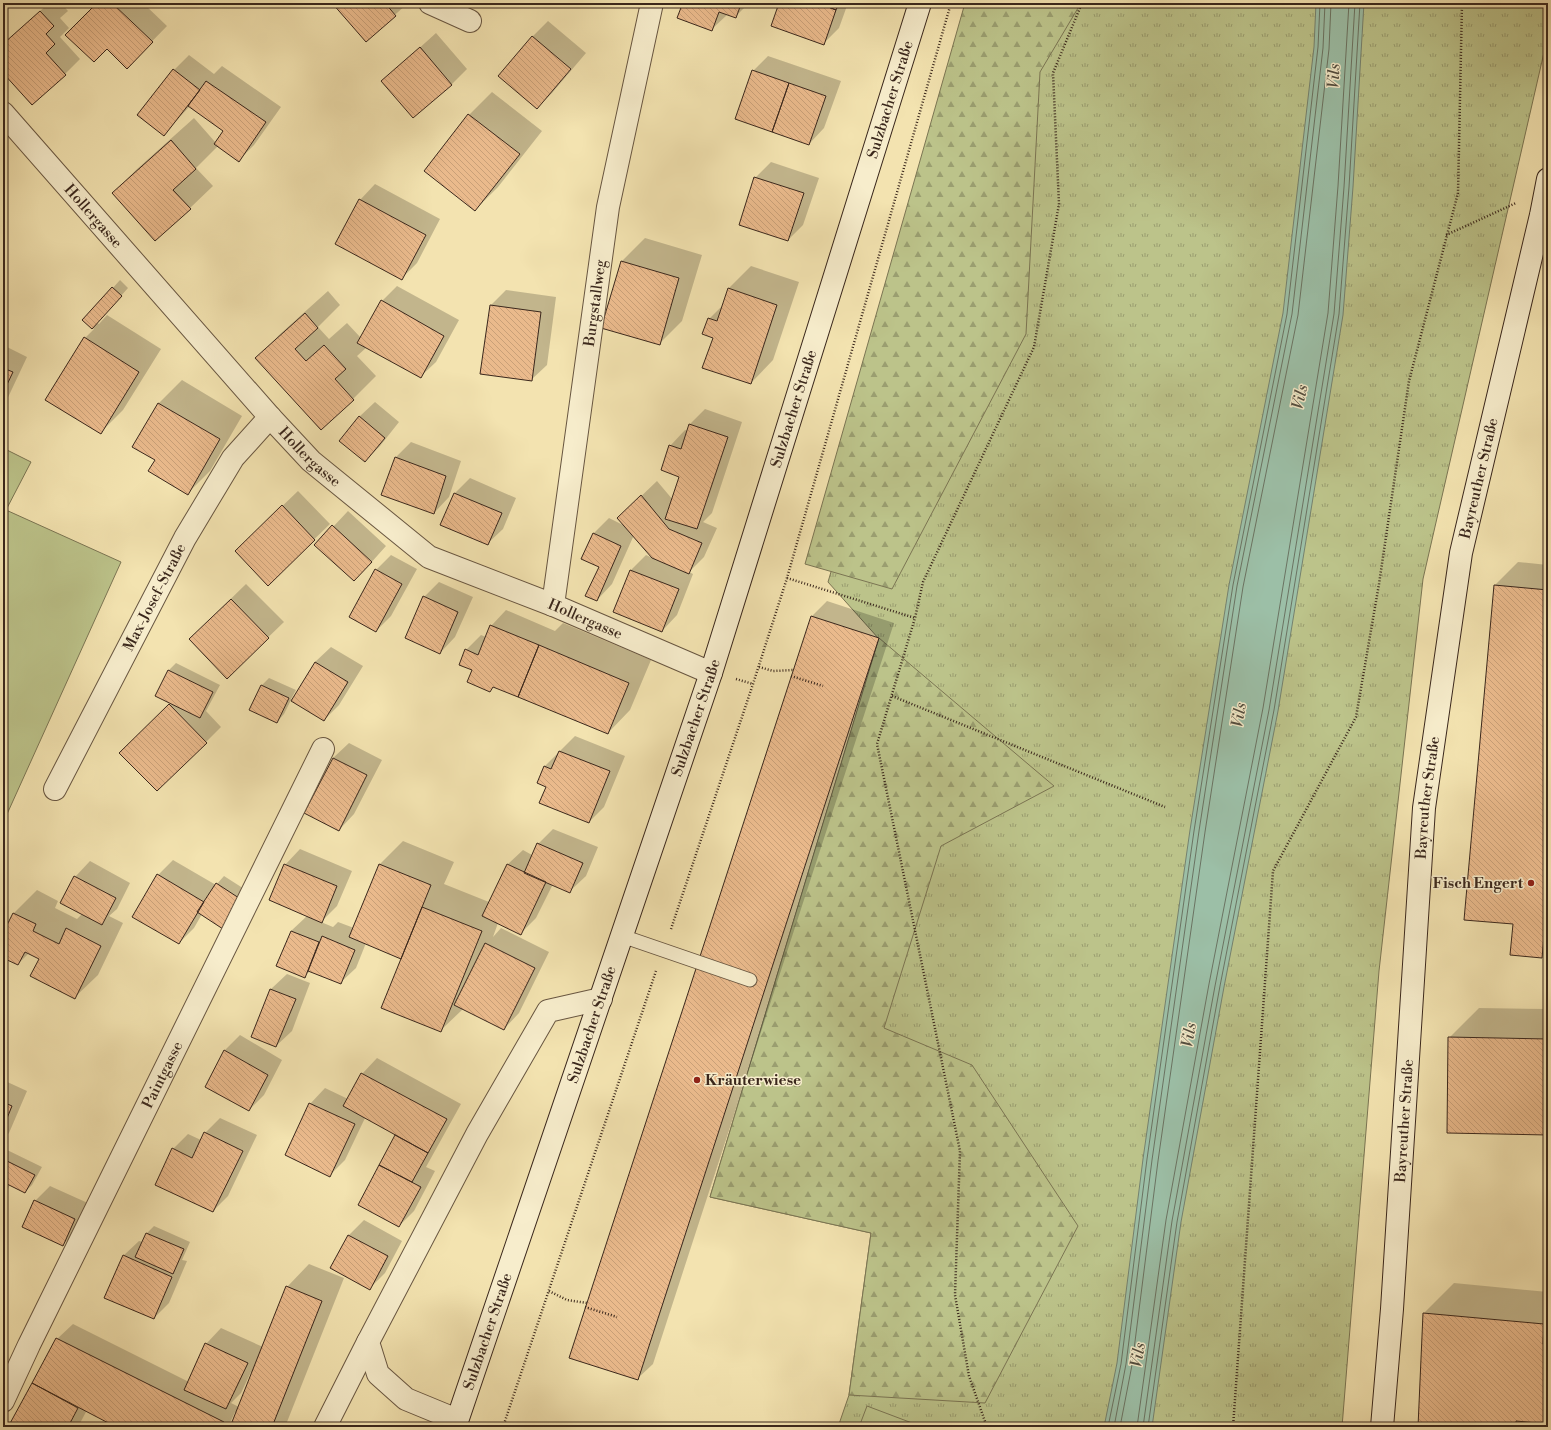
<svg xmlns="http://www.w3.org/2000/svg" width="1551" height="1430" font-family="'Libre Bodoni',serif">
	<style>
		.grass { fill: url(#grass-tufts); stroke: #7b7553 }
		.forest { fill: url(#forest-firs); stroke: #7b7553 }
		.garden { fill: #bcc38a; stroke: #7b7553 }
		.water { fill: #9cbfa7; stroke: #75826f }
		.shadow { fill: #0003; fill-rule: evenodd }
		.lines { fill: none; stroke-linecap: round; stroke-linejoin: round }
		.shore { stroke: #6b7362; stroke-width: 1 }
		.building { fill: url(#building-back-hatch); stroke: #3a271c }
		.lane-casing { stroke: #685641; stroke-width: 15 }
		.street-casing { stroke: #685641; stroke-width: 24 }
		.secondary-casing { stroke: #3a271c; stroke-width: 24 }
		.path { stroke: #3a271c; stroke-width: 2.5; stroke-dasharray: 1 2; stroke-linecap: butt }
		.lane { stroke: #f7edcc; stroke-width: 13 }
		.street { stroke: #f7edcc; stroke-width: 22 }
		.secondary { stroke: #f7edcc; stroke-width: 22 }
		.poi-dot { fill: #8f2418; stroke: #f7edcc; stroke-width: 1.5 }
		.labels { text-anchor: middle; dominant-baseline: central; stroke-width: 3; stroke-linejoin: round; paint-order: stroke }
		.street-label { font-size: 15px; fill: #3a271c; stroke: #f7edcc }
		.poi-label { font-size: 15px; font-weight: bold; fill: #3a271c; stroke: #f7edcc; text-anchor: end }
		.water-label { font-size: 16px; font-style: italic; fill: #524d3f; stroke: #f7edcc }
	</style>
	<defs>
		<pattern id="grass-tufts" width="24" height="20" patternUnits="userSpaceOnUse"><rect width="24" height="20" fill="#bcc38a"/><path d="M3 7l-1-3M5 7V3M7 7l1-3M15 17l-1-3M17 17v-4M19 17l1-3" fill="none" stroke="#9a9e70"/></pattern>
		<pattern id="forest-firs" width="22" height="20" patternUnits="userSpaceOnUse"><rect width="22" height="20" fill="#bcc38a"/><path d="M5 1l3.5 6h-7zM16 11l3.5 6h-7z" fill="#9a9e70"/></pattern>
		<pattern id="building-back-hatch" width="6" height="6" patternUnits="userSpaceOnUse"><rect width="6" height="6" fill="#eaba8c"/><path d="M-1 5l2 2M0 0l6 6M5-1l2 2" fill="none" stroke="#c9a078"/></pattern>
	</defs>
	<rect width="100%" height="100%" fill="#f3e3b0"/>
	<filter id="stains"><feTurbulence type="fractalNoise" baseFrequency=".005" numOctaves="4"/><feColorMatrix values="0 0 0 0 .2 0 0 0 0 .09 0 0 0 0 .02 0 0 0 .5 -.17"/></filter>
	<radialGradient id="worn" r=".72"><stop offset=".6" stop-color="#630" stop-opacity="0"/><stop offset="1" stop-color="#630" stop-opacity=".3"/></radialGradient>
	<path class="grass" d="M998,3H1548V35L1423,579L1379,971L1342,1427H838L849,1395L871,1233L710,1197L879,639L828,582Z"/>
	<path class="forest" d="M965,3H1081L1040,72L1026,334L892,589L805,564Z
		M879,638L1054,786L941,846L884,1028L972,1065L1078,1226L985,1403L849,1395L871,1233L710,1197Z"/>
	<path class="garden" d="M3,448L31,462L6,510L121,562L3,823Z
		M867,1406L920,1426L919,1427H859Z"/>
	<path class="water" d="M1316,3H1364L1353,187L1343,315L1278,711L1224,987L1181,1222L1152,1427H1104L1117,1363L1143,1159L1190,830L1229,585L1283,313L1314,47Z"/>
	<path class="shadow" d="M49,3H61L68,11L60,18L69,28L60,37L80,59L65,74L3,72V44Z
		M88,3H143L167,26L127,67L93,8Z
		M333,3H408L366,41Z
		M680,3H749L736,16L728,14L712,29L683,4Z
		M780,3H848L839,28L824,43Z
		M548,21L586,53L552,93L537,108L499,76L533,36Z
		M436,33L467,69L452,84L413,117L383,81Z
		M189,55L214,74L222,66L281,107L254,145L239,160L218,146L196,168L213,186L190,208L113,193L136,170L194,118L216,143L224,130L190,106L163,135L174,70Z
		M768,56L841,81L824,128L809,144L753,71Z
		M492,92L542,131L498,187L475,210L469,115Z
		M771,162L819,178L803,225L788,240L755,178Z
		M3,179L7,180L3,189Z
		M375,184L440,219L417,263L402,278L336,243L360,200Z
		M645,238L702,255L682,321L659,344L602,327L622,261Z
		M751,266L799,282L773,360L751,383L714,337L709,319L724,304L728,289Z
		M120,280L128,288L97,323L99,324L107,315L161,349L123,410L100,433L85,338L94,329L84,320Z
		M397,286L459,320L436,362L420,377L367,347L357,356L376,376L353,399L257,358L279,335L328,291L340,305L318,327L329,339L347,323L361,338L382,301Z
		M506,290L556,297L547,365L531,380L481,373L491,305Z
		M3,345L27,357L3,408Z
		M182,380L242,416L210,471L188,493L156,459L134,447L159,403Z
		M375,402L399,422L380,446L365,461L359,417Z
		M705,409L742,422L712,513L703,522L717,528L704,557L689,572L693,574L677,615L662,631L630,571L646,555L655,559L634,535L612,584L597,600L600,566L593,534L609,518L625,526L634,503L657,481L673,500L681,476L670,446L685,430L688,431L690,424Z
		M411,442L461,461L449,497L434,513L383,495L396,457Z
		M470,478L516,498L503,529L487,544L442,525L455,493Z
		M298,491L330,524L268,584L251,536Z
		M348,511L386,546L369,565L316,545Z
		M391,555L417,569L391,616L376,631V570Z
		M1518,562L1548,565V950L1541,957L1514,923L1495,585Z
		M439,582L473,597L455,637L440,653L424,597Z
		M246,584L284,622L227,677L205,624Z
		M827,601L894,623L653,1364L637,1379L570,1357L812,616Z
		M506,610L555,631L563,623L651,660L630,710L608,733L494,686L490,691L474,669L466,650L481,635L486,637L491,626Z
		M331,647L363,666L339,705L324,720L291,700L284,714L277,722L251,709L262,685L269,678L296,690L291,699L293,700L315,662Z
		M176,663L220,685L206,711L221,727L206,742L121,753L172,703L156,695L169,670Z
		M575,736L625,756L604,807L589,822L547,786L538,783L545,766Z
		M349,743L382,760L354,814L339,830L333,758Z
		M553,829L598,847L586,876L570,891L553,884L536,918L521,933L498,923L493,937L501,928L549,952L519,1013L504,1029L463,1009L440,1031L402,958L366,943L356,968L340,983L310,971L305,976L291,931L307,916L285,865L300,849L352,871L337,906L321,922L333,927L338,922L354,928L380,864L403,841L454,862L444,884L489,902L507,865L523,850L532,855L538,844Z
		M173,860L216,885L224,876L249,892L202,914L194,928L179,943L158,875Z
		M90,861L130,883L117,909L109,916L123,923L98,975L75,997L40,958L29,953L18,964L3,957V936L14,913L37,890L58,901L55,908L77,919L82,914L75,877Z
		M287,974L310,983L292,1031L276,1046L252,1037L271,989Z
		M1479,1008L1548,1009V1134L1449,1038Z
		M240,1035L282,1060L264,1095L249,1110L206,1087L225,1050Z
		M377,1058L461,1104L426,1167L435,1171L414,1211L399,1226L359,1205L396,1135L365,1118L345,1160L329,1176L286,1155L310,1104L325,1088L348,1099L362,1074Z
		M3,1080L27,1091L9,1133L3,1139Z
		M220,1118L257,1135L228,1196L213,1211L173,1149L188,1134L201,1140L205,1133Z
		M3,1148L42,1167L32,1185L25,1192L10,1184L3,1202Z
		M50,1186L90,1204L78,1229L63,1245L35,1201Z
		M364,1220L402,1241L385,1273L369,1289L331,1268L349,1235Z
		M154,1226L190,1242L182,1260L187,1261L169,1303L154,1318L123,1256L139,1241L143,1242L147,1233Z
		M309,1264L344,1278L287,1422L282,1427H231L237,1413L235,1412L228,1427H120L87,1410L78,1427H9L57,1339L73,1324L189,1382L206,1344L221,1328L263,1347L287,1287ZM251,1372H253L239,1407L231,1403L241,1393Z
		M1454,1283L1548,1292V1423H1544L1543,1427H1419L1424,1313Z"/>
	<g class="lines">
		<path class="shore" d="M1108,1427L1121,1364L1147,1159L1194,831L1233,585L1287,314L1318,47L1320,3
			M1114,1427L1126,1364L1152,1160L1199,831L1237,586L1292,314L1323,48L1325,3
			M1120,1427L1132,1365L1158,1161L1205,832L1243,587L1298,315L1329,49L1331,3
			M1137,1427L1166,1220L1209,984L1263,708L1328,313L1338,186L1349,3
			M1143,1427L1172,1221L1215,986L1269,710L1334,314L1344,187L1355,3
			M1148,1427L1177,1222L1220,986L1274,710L1339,314L1349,187L1360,3"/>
	</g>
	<path class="building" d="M87,3H112L153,42L127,69L107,49L94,62L65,35L92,8Z
		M332,3H385L396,16L366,42Z
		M678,3H738L741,4L736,18L719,12L712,31L677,18L682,5Z
		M779,3H818L836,10L824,45L771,26Z
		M818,3H839L836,10Z
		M40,11L54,26L46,34L55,44L46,53L66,75L32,105L3,73V44Z
		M532,36L571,69L537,109L498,76Z
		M420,47L452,85L413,118L381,81Z
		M173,69L200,90L164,136L137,115Z
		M752,70L789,83L772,132L735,119Z
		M206,81L266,122L239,162L214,144L223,131L188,106Z
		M789,83L826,96L809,145L772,132Z
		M468,114L520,154L475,211L424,171Z
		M171,140L196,169L173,190L191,209L155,241L112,193Z
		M754,177L804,193L788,241L739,225Z
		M359,199L426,235L402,280L335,244Z
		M621,261L679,278L660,345L601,328Z
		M112,287L122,296L92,329L82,320Z
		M728,288L777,305L751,384L702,368L713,338L702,334L708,318L717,321Z
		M381,300L444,336L421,378L357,343Z
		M490,305L541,312L532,381L480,374Z
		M305,313L318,328L295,349L306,361L324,345L346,369L335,379L354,400L321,430L255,358Z
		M84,337L139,372L101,434L45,400Z
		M3,368L13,372L3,393Z
		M158,403L220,439L188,495L148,471L155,460L132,447Z
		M359,416L385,438L365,462L339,441Z
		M689,424L728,437L697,529L665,519L679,477L661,470L669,445L681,449Z
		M395,457L446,476L434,514L381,495Z
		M454,493L502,513L488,545L440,525Z
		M641,495L669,529L702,543L689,574L652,558L617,518Z
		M282,505L315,540L268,586L235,551Z
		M332,525L372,562L354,581L314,545Z
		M593,533L621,546L597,601L585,596L599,567L581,559Z
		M375,569L402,584L376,632L349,617Z
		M630,570L679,589L662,632L613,612Z
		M1494,585L1548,590V926L1545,925L1542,958L1510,955L1513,924L1464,920Z
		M423,596L458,612L440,654L405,638Z
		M231,599L269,638L227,679L189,639Z
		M811,616L879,638L638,1380L569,1358Z
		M490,625L539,645L518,697L493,687L490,692L467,682L472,670L459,665L465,649L478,655Z
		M539,645L629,683L608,734L518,697Z
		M315,662L348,682L324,721L291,701Z
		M168,670L213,692L200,718L155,696Z
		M261,685L289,698L277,723L249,710Z
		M169,704L207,743L157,791L119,753Z
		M559,751L610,771L589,823L539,803L546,787L537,783L544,766L551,769Z
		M333,758L367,775L339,831L304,813Z
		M537,843L583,863L570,893L524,873Z
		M284,864L337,886L322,923L269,900Z
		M379,864L431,885L401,959L349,937Z
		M507,864L546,882L521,935L482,916Z
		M157,874L204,902L179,944L132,917Z
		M74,876L116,898L102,925L60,903Z
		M216,883L242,900L223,929L197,912Z
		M422,907L482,931L441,1032L381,1008Z
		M13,913L36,924L33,931L59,944L66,928L101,946L75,999L30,976L39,959L25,952L18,965L3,958V933Z
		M291,931L319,942L305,978L276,966Z
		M322,936L355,950L341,984L308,971Z
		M485,943L535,968L504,1030L454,1005Z
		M270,989L296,999L276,1047L251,1037Z
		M1448,1037L1548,1039V1135L1447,1133Z
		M224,1050L268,1075L249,1111L205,1087Z
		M361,1073L447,1119L428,1153L343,1106Z
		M3,1102L12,1106L3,1128Z
		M309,1103L355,1124L330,1177L285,1155Z
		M204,1132L243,1151L213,1212L155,1185L172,1148L192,1158Z
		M395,1135L428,1153L412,1182L379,1165Z
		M3,1159L35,1175L25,1193L3,1182Z
		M379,1165L421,1187L399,1227L358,1205Z
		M34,1200L75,1219L63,1246L22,1227Z
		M146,1233L184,1249L173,1274L135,1257Z
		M348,1235L388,1256L370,1290L330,1268Z
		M123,1255L172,1277L154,1319L104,1298Z
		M286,1286L322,1301L272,1427H230Z
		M1423,1313L1544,1324L1543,1344H1548V1424L1516,1421V1427H1418Z
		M56,1338L224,1422L221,1427H116L32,1383Z
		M205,1343L248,1363L226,1409L184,1390Z
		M32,1383L78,1408L68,1427H8Z"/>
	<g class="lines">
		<g class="lane-casing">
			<path id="lane" d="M622,936L750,980"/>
		</g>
		<g class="street-casing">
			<g id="street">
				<path d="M430,3L470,21"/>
				<path id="s1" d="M3,113L270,417L311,461L429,557L553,605L711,673"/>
				<path id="s2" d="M553,605L608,207L652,3"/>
				<path id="s3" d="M55,789L185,538L233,458L270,417"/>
				<path id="s4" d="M3,1401L29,1345L323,749"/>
				<path d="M457,1420L406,1399L378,1374L368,1342L477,1134L548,1011L601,999"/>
				<path d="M325,1427L368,1342"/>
			</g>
		</g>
		<g class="secondary-casing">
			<g id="secondary">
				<path id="s5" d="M455,1427L711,673L920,3"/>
				<path id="s6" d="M1382,1427L1392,1309L1424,808L1461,553L1541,215L1548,179"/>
			</g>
		</g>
		<path class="path" d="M1446,235L1516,203
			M787,578L915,618
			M759,667L773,671L793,670
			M791,676L823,686
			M736,679L753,684
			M892,696L1165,807
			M671,929L753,684L787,578L951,3
			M549,1291L567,1300L587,1303
			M585,1307L617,1317
			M503,1427L656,971
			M987,1427L969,1376L955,1295L960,1151L877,744L915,618L923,582L1034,347L1059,204L1053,73L1082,3
			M1233,1427L1273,871L1356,717L1379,584L1409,381L1458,193L1462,3"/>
		<use href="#lane" class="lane"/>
		<use href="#street" class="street"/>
		<use href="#secondary" class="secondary"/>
	</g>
	<g class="poi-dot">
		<circle cx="1531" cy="883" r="4"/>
		<circle cx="697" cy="1080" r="4"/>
	</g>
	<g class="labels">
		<g class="street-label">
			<text stroke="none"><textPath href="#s5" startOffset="1397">Sulzbacher Straße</textPath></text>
			<text stroke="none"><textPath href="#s1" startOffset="137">Hollergasse</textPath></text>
			<text stroke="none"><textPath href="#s2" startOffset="305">Burgstallweg</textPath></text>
			<text stroke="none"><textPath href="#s5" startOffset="1073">Sulzbacher Straße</textPath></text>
			<text stroke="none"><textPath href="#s1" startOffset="461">Hollergasse</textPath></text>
			<text stroke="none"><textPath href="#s6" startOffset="955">Bayreuther Straße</textPath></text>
			<text stroke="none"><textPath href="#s3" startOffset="216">Max-Josef-Straße</textPath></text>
			<text stroke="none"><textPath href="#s1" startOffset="785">Hollergasse</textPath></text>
			<text stroke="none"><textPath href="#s5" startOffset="749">Sulzbacher Straße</textPath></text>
			<text stroke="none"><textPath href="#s6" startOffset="631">Bayreuther Straße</textPath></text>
			<text stroke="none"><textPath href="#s5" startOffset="425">Sulzbacher Straße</textPath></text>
			<text stroke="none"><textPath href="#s4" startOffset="363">Paintgasse</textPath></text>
			<text stroke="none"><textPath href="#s6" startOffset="307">Bayreuther Straße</textPath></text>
			<text stroke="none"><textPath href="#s5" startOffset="101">Sulzbacher Straße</textPath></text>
		</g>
		<g class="poi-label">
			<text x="1523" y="883">Fisch Engert</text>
			<text x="705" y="1080" text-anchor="start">Kräuterwiese</text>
		</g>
		<g class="water-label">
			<text transform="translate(1334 76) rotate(-88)">Vils</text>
			<text transform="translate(1300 397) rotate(-78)">Vils</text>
			<text transform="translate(1239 715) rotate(-81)">Vils</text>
			<text transform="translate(1189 1035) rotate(-81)">Vils</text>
			<text transform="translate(1138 1355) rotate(-81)">Vils</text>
		</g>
	</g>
	<rect width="1551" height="1430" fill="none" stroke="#f3e3b0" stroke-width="16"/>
	<rect x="4" y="4" width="1543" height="1422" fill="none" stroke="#3a271c" stroke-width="2"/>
	<rect x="8" y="8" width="1535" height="1414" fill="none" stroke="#3a271c"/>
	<rect width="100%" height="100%" filter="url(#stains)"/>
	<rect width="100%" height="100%" fill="url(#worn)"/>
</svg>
